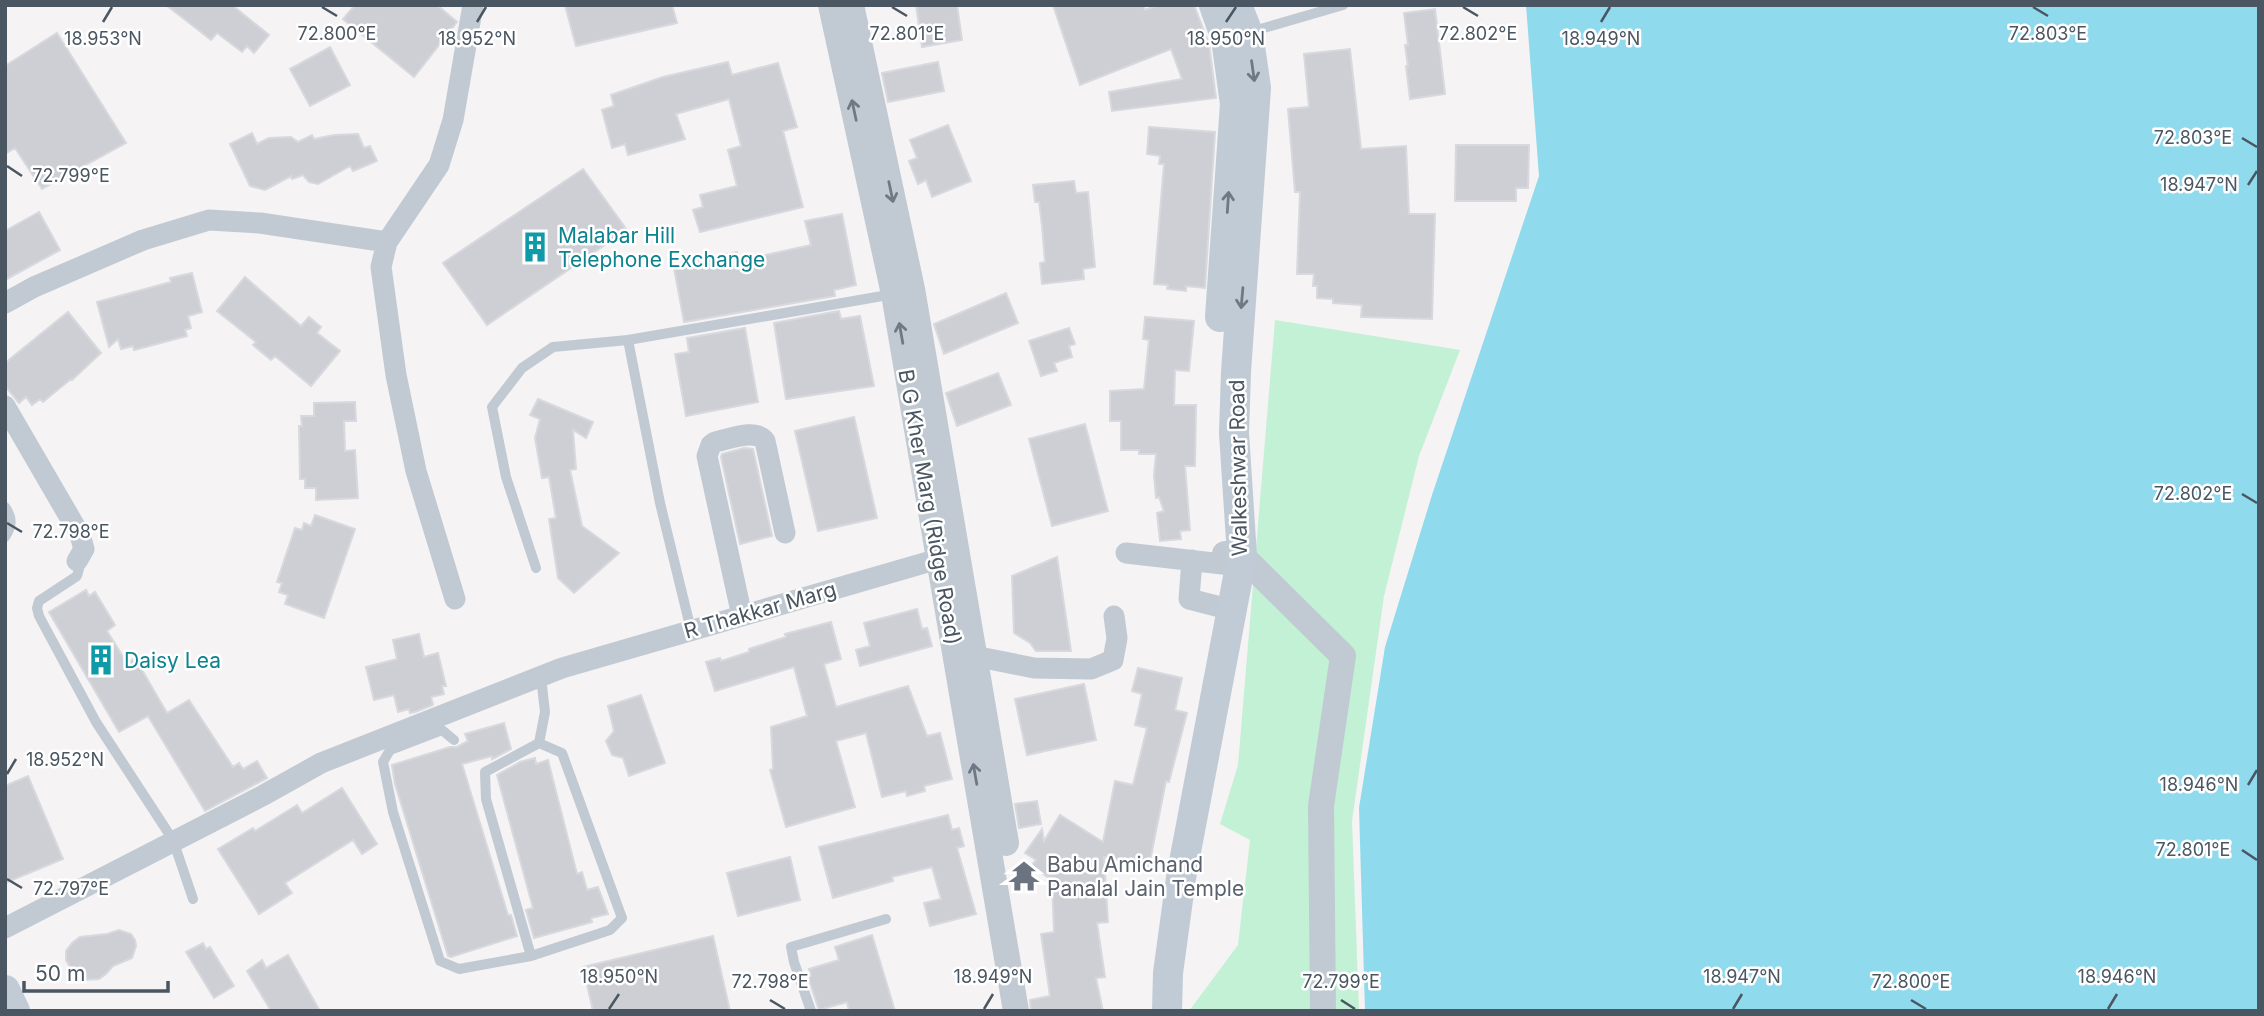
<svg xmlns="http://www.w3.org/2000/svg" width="2264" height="1016" font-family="Inter,sans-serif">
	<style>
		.green { fill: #c3f1d5 }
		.water { fill: #90daee }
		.building { fill: #cdcfd5; stroke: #d7d9de; stroke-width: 2 }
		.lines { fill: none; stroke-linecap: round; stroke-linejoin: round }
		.service { stroke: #c1cad2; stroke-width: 10 }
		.minor { stroke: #c1cad2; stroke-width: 21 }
		.tertiary { stroke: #c1cad2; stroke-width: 26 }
		.secondary { stroke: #c1cbd6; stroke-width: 30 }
		.oneway { stroke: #6e7984 }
		.oneway2 { stroke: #6e7983 }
		.ticks { fill: none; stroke: #4a5661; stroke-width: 2.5 }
		.labels { text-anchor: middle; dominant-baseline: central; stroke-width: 5; stroke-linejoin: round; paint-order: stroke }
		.culture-label { font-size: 21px; fill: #0d838f; stroke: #fff; text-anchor: start }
		.street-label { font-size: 21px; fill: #4a5661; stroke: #fff }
		.worship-label { font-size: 21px; fill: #5b616d; stroke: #fff; text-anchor: start }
		.ticks-label { font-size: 18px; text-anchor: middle; fill: #4a5661; stroke: #fff; stroke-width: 5; stroke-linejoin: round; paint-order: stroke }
	</style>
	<rect width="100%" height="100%" fill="#f5f3f3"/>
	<path class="green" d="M1275,320L1460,350L1419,456L1384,596L1352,821L1359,1011H1189L1238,945L1250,840L1220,824L1238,765Z"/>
	<path class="water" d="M1526,5H2259V1011H1365L1359,808L1385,647L1432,495L1539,176Z"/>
	<path class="building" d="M166,5H232L269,35L254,53L247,46L242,52L217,33L211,40Z
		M355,5H437L457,22L414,77L343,19Z
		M565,5H672L677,23L576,46Z
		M916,5H957L962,40L922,47Z
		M1053,5H1143L1145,10L1158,5H1194L1209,44L1216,98L1112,111L1109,92L1182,79L1171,49L1080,85Z
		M1435,9L1445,94L1410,99L1406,66H1408L1405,45H1408L1404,13Z
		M57,33L126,143L42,189L15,148L5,154V66Z
		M330,47L350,85L310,106L290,69Z
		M1350,49L1361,149L1406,146L1409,214H1435L1432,319L1361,317L1362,305L1333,303V299L1317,298V286H1313L1314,274H1297L1300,192H1295L1288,109L1309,107L1304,54Z
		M728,62L732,75L778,63L797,127L783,131L803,207L700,232L693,210L703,207L700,195L737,186L728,150L741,146L729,99L676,114L685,139L628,155L625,144L612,148L602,110L614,106L611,95L663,77Z
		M938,62L944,91L888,102L882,73Z
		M948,125L971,181L932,197L926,180L918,184L909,161L917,158L910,140Z
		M1149,127L1215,132L1205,288L1186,286V291L1167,289L1168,285L1154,284L1164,164H1159L1160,156L1147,154Z
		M252,133L257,144L269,138L291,137L298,142L312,135L314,139L334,135L358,134L364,148L370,146L377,161L353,171L350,166L318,184L309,182L303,175L292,179L291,176L265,190L250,186L230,144Z
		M1456,145H1529L1528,188H1516V201H1455Z
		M583,169L627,230L487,325L443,263Z
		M1074,181L1076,193L1088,192L1095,267L1083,269L1084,279L1042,284L1040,263L1045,262L1042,226L1039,202H1035L1033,185Z
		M39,212L60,250L5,280V231Z
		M842,214L856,285L834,290L835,296L684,322L674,268L699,263V260L737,252L738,261L811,245L805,221Z
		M192,273L202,312L188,316L191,328L185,330L187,336L134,350L133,346L121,349L118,339L109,347L97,302L171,282L170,278Z
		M245,277L301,326L309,317L321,327L317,333L340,351L311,386L275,356L271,360L253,345L256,342L217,311Z
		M1006,293L1018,323L944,354L934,324Z
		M839,311L841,319L860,316L874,386L786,399L774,323Z
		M68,312L101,353L72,380L71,379L43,402L40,399L32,405L26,397L19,403L5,386V363Z
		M1145,317L1194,321L1189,371L1175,370L1174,405H1196L1195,466H1185L1190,530L1180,531L1181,539L1160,541L1157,513L1164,511L1159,497L1156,498L1154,475L1156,454H1139V450H1121V421H1110V391L1144,389L1149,340L1143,339Z
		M745,328L758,402L686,416L675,354L689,352L687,338Z
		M1069,328L1075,344L1069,346L1072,357L1054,363L1057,371L1041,376L1029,341Z
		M998,373L1011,405L957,426L946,393Z
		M538,399L593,422L586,438L573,430L576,469L570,470L582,526L619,553L574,593L558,578L549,519L556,518L549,477L542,478L535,438L540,419L530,415Z
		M355,402L356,421H344L345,451L355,450L358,498L316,500V488H305V479H300L299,426H302L301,416H314V403Z
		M854,417L877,518L818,531L795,431Z
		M1085,424L1108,511L1052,526L1029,439Z
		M744,448L753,449L772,536L740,544L721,457L722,454Z
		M315,515L355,529L324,618L285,604L288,595L279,592L282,583L277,582L295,528L302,530L304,523L311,526Z
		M1057,557L1071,651H1036L1030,643L1014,633L1012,576Z
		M86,590L89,596L95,592L115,625L107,631L127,663L135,658L167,713L189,700L233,767L239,763L243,769L257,761L267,778L205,811L148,716L119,732L49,612Z
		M917,609L922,629L927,628L932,646L860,666L856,650L870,646L864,623Z
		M831,622L841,659L824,664L836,707L908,686L927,736L940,733L952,779L924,786L925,791L907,796L906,791L882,797L866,733L836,741L855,807L786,827L770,770L773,769L771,727L807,716L794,667L715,691L706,662L720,658L721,661L749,652V649L786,637L785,634Z
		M419,634L424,657L438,653L446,686H442L444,694L431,697L433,705L415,712L410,713L409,709L398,712L394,695L374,700L366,667L397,659L393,640Z
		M1138,668L1182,678L1175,710L1187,713L1169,782L1166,781L1149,866L1104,857L1108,922L1097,923L1105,977L1096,978L1103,1011H1031L1030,1000L1050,996L1041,934L1054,932L1052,880L1031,866L1036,860L1025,853L1042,829L1044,841L1060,815L1103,842L1115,781L1133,785L1147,728L1135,725L1142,694L1132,691Z
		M1084,684L1096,740L1027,755L1015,699Z
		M641,695L665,763L629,776L623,758L612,755L606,741L614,731L608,706Z
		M504,723L511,749L492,759V756L462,764L508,915H511L517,936L451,957L448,956L395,784L392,765L450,747H457L468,741L465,734Z
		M535,758L536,764L548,760L577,874L582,872L587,890L598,887L608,914L591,918L592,922L534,938L526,910L533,908L497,775L520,762Z
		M28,776L63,859L5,883V786Z
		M342,788L377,844L362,854L353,840L285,883L292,893L259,914L218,849L253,828L255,831L297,805L302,813Z
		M1037,801L1041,824L1019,828L1015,804Z
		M948,815L952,830L959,828L964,846L957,848L976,914L930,926L924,903L941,899L932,867L892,877L893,881L833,898L819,847Z
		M790,857L800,900L738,916L727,873Z
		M119,930L131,934L135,940L136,946L132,958L113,966L106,974L99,979L83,980L74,974L66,960V951L72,943L80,937L107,934Z
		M872,935L895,1011H849L847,1002L819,1010L808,977L811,976L809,969L839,960L835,947Z
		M713,936L730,1011H593L583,967Z
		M203,943L206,949L210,947L234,986L214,998L186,952Z
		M288,955L320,1011H271L247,971L262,960L266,968Z"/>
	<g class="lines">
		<path class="service" d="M1250,32L1343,5
			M628,340L660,503L691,630
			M5,507C13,518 12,526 5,537
			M77,561L79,569L77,576L39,601L37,608L39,616L96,722L173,840L193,899
			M536,568L506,477L492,407L522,368L553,347L628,340L894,294
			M454,740L442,730L390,750L383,762L393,812L440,961L459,969L531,956
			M539,743L562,753L622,918L610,930L531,956L486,799L485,772L539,743L545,712L541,677
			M811,1011L794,962L791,947L886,919"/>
		<path class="minor" d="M5,303L34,287L143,240L209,220L260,223L387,242
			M5,406L80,535L84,549L77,561
			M1126,553L1240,566
			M1192,560L1189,599L1232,610
			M455,599L416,471L396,375L381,267L387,242L439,165L453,120L473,5
			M742,616L707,456L711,445L715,442C730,439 755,428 765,441L785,533
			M974,656L1034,668L1091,669L1113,660L1117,638L1114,616
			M5,928L262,796L321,763L562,668L952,555"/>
		<path class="tertiary" d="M831,5L894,294L1016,1011
			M851,5L912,289L1006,843
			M1225,554L1242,556L1343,656L1321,806L1323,1011"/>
		<path class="secondary" d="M1214,5L1226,39L1235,104L1220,317
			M5,990L15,1011
			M1167,1011L1168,973L1181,878L1242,556L1234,433L1236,372L1256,88L1248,33L1237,5"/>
	</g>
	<defs><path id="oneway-shaft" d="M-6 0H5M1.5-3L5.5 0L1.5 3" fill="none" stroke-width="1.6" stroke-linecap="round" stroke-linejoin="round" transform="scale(1.75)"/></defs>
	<g class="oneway">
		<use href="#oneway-shaft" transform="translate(1253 71) rotate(82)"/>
		<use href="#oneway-shaft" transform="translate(1228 202) rotate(-86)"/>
		<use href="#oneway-shaft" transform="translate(1242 298) rotate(95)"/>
	</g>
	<g class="oneway2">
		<use href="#oneway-shaft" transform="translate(854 110) rotate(-102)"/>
		<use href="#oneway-shaft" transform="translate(891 192) rotate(78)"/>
		<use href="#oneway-shaft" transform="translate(901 333) rotate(-100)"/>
		<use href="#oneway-shaft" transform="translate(975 774) rotate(-100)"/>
	</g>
	<path class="ticks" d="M322,7L337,16M892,7L907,16M1463,7L1478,16M2033,7L2048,16M103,22L112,7M477,22L486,7M1226,22L1236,7M1601,22L1610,7M2242,138L2257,147M7,166L22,176M2248,185L2257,171M2242,494L2257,503M7,523L22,532M7,774L16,759M2248,785L2257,770M2242,850L2257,860M7,879L22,888M770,1000L785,1009M1341,1000L1355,1009M1911,1000L1926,1009M609,1009L619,994M984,1009L993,994M1733,1009L1742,994M2108,1009L2117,994"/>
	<defs>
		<g id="building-bare" transform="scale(2.415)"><path d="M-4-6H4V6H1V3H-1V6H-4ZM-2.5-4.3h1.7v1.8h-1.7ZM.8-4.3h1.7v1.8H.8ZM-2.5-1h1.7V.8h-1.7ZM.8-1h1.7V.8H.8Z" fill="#0f9aa8" stroke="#fff" stroke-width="2.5" paint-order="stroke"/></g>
		<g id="temple-bare" transform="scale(2.415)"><path d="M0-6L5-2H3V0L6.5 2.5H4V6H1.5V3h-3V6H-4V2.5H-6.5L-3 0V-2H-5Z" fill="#6b7280" stroke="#fff" stroke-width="2.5" paint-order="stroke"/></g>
	</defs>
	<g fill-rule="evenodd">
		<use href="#building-bare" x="535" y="247"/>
		<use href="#building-bare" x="101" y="660"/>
		<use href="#temple-bare" x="1024" y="876"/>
	</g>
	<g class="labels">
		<g class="culture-label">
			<text x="558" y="235">Malabar Hill<tspan x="558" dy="24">Telephone Exchange</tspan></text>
			<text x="124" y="660">Daisy Lea</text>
		</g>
		<g class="street-label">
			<text transform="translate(1238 468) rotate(-91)">Walkeshwar Road</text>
			<text transform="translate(930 507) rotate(80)">B G Kher Marg (Ridge Road)</text>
			<text transform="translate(760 610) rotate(-16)">R Thakkar Marg</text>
		</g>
		<g class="worship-label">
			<text x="1047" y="864">Babu Amichand<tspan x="1047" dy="24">Panalal Jain Temple</tspan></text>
		</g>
	</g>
	<g class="ticks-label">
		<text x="337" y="40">72.800°E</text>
		<text x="907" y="40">72.801°E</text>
		<text x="2048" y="40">72.803°E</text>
		<text x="1478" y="40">72.802°E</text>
		<text x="103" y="45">18.953°N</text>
		<text x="477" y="45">18.952°N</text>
		<text x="1226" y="45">18.950°N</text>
		<text x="1601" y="45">18.949°N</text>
		<text x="2193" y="144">72.803°E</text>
		<text x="71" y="182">72.799°E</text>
		<text x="2199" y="191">18.947°N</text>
		<text x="2193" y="500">72.802°E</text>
		<text x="71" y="538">72.798°E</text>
		<text x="65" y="766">18.952°N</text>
		<text x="2199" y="791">18.946°N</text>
		<text x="2193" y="856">72.801°E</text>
		<text x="71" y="895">72.797°E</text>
		<text x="619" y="983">18.950°N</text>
		<text x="993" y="983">18.949°N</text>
		<text x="1742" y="983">18.947°N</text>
		<text x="2117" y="983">18.946°N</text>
		<text x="770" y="988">72.798°E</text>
		<text x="1341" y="988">72.799°E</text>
		<text x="1911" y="988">72.800°E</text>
	</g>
	<rect width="2264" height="1016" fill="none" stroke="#4a5661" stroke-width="14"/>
	<path d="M24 981v10h144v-10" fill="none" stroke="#4a5661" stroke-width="3.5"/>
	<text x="35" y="981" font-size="21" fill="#4a5661" stroke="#ffffff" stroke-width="5" paint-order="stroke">50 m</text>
</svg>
